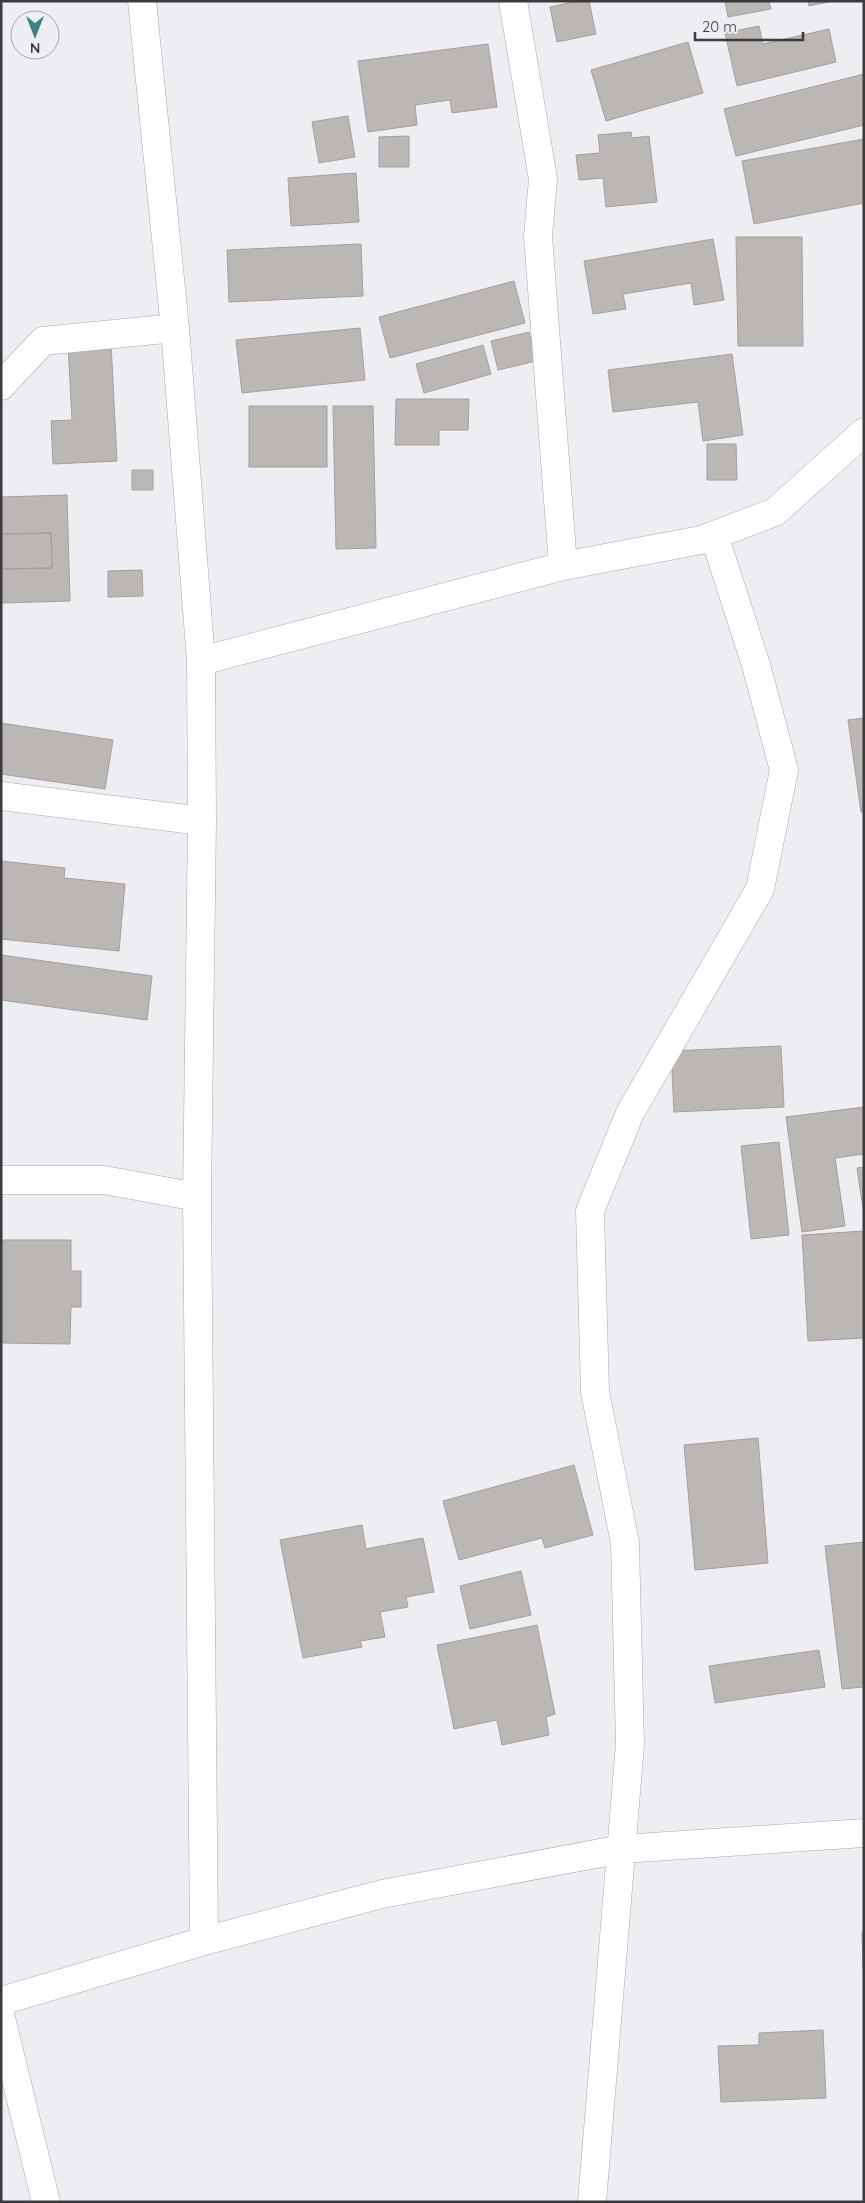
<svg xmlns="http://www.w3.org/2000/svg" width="865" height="2203" font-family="Quicksand,sans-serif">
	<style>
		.building { fill: #bab7b4; stroke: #a3a09d }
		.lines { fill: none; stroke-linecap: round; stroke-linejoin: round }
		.minor-casing { stroke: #a9a9ad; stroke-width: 29 }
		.minor { stroke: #fff; stroke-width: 28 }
	</style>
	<rect width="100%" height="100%" fill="#edeef2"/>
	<path class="building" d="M579,1H589L596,34L557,42L550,7Z
		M725,1H769L771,9L728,17Z
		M808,1H833L809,6Z
		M759,26L763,44L829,29L836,62L737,86L725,33Z
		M688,42L703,93L606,121L591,70Z
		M488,44L497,107L452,113L450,100L415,105L417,125L368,132L358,61Z
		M864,74V125L736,156L724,109Z
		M348,116L355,157L319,163L312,122Z
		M631,132L632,138L649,136L657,202L606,207L603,178L579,180L576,155L600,153L598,135Z
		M409,136V167H379V137Z
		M864,139V203L754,224L742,161Z
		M356,173L359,222L291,226L288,178Z
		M736,237H802L803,346H738Z
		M713,239L724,300L694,305L691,283L623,294L626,309L593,314L584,261Z
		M361,244L363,296L229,302L227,250Z
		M514,281L525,323L390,358L379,317Z
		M360,328L365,380L242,393L236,340Z
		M529,332L536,361L498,370L491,341Z
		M111,343L117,461L53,464L51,421L72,420L68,345Z
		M483,345L491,374L424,393L416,364Z
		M732,354L743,435L703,441L698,402L613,412L608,370Z
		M396,399H469L468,430H439V445H395Z
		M249,406H327V467H249Z
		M333,406H373L376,548L336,549Z
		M707,444H736L737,480H707Z
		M132,470H153V490H132Z
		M67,495L70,601L1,603V569L52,568L51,533L1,534V497Z
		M51,533L52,568L1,569V534Z
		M142,570L143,596L108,597V571Z
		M864,718V812H861L848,720Z
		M1,723L113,740L105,789L1,774Z
		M1,861L65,868L64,878L125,884L119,951L1,939Z
		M1,955L152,976L147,1020L1,1000Z
		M781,1046L784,1107L674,1112L671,1051Z
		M864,1107V1154L835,1158L845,1226L802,1232L786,1117Z
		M779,1142L789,1235L751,1239L741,1146Z
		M864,1167V1215L857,1168Z
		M864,1231V1338L808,1341L802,1235Z
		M3,1240H71V1271H81V1307H71L70,1344L3,1343Z
		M758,1438L768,1563L695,1570L684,1445Z
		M574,1465L593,1535L545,1548L542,1538L459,1560L443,1501Z
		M362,1525L366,1549L423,1538L434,1592L406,1597L408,1607L380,1612L385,1637L360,1641L362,1647L303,1658L280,1540Z
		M864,1542V1687L842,1689L825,1546Z
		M521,1571L531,1615L470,1629L460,1586Z
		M537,1625L555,1714L546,1717L549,1735L502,1745L497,1720L454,1729L437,1645Z
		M819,1650L825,1687L715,1703L709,1666Z
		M862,1932H864V1970H863Z
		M823,2030L826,2098L721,2102L718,2046L759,2045V2033Z"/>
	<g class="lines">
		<g class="minor-casing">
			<path id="minor" d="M142,1L175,328L201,661L202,821L197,1197L204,1941
				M513,1L543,179L538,236L563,566
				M1,386L43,341L175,328
				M201,661L563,566L701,540L775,512L864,432
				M1,796L202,821
				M1,1180H104L197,1197
				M1,2001L204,1941L382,1894L622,1849L864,1833
				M1,2018L46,2202
				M592,2202L630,1744L625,1543L595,1392L590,1211L630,1113L760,889L784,770L756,665L714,535"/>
		</g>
		<use href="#minor" class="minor"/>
	</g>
	<rect width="865" height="2203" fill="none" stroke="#3a3b3c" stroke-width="5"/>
	<g transform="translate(35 35) rotate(180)"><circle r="24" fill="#edeef2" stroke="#a5a6a9"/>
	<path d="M0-4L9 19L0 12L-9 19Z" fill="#3d847e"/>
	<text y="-8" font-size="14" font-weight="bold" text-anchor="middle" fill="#3a3b3c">N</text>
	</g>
	<path d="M695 32v8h108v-8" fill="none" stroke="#3a3b3c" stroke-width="2.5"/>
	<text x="702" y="32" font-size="15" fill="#3a3b3c" stroke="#edeef2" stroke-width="4" paint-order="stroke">20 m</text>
</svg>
